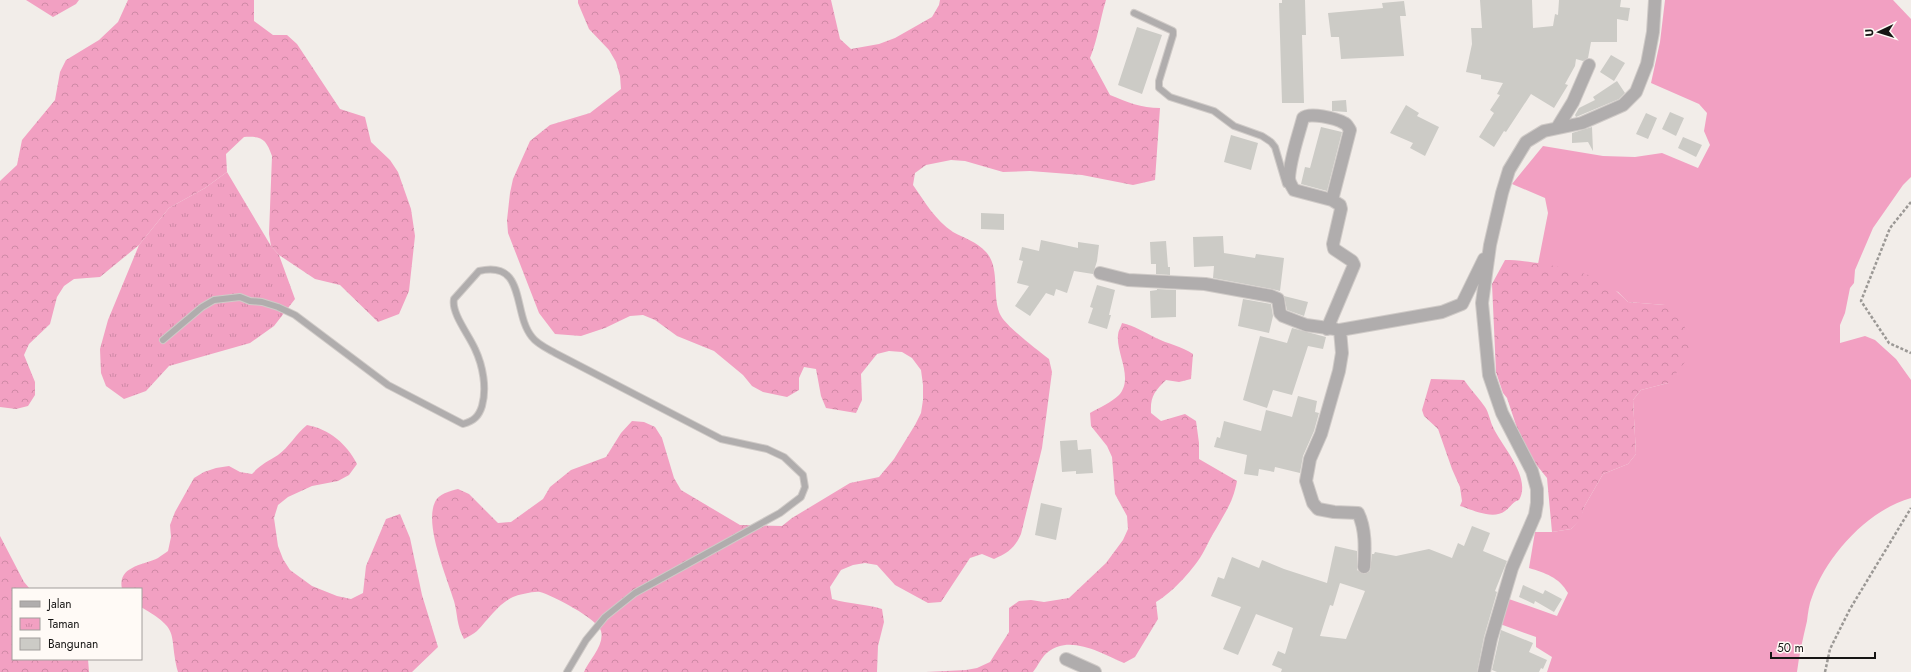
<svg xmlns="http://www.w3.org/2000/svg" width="1911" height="672" font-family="Jost,sans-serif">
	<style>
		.grass { fill: #f2a0c2 }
		.forest { fill: url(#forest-crowns) }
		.park { fill: url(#park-tufts) }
		.building { fill: #cccbc6; fill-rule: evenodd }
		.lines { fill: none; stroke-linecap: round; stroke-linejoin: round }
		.lane-casing { stroke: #cfcac7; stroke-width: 8 }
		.street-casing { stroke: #cfcac7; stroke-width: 14 }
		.path { stroke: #9b9895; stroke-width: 2.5; stroke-dasharray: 3 2; stroke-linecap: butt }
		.lane { stroke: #b0adad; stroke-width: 6 }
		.street { stroke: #b0adad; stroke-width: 12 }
	</style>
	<defs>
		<pattern id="forest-crowns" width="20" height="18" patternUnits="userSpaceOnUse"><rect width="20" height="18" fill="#f2a0c2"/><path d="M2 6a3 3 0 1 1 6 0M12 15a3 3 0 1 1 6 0" fill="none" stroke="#cf89a6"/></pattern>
		<pattern id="park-tufts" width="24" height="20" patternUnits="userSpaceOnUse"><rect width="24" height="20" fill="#f2a0c2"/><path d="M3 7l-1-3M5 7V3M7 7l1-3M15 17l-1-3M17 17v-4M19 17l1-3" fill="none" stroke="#cf89a6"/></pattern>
	</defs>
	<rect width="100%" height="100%" fill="#f2ede9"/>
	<path class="grass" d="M1665,0H1893L1911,19V177L1903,185L1873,228L1855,270L1854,283L1850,288L1845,313L1840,325V343L1865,336L1875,340L1896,359L1911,380V498C1868,510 1827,555 1812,597C1809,604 1808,613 1807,621C1803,638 1799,655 1797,672H1547L1552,657L1536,647V637L1500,624L1506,598L1557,616L1568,593C1559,577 1545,573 1529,568L1535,532H1552L1571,529L1580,520L1584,507L1603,474L1628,464L1636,454L1633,400L1641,390L1668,383L1665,305L1628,302L1618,292L1559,268L1538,264L1548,213L1545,198L1512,184L1543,146L1603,156L1635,157L1662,153L1698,168L1710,145L1704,131L1707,113L1699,104L1651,83L1660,42Z"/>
	<path class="forest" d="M26,0H79L76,4L53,17Z
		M128,0H254V21L273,35H287L297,44L340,109L365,117L371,142L390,160L398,172L411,209L415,236L409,291L399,314L378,322L340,285L315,279L279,255L271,246L269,234L272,156C266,139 262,136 244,137L226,154L227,172L205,188L169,208L139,245L100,277L74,279L64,286L57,297L50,324L29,344L24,355L35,382V395L28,406L16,409L0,407V181L17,165L22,140L55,100L60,72L66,60L99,40L118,22Z
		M578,0H831L840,39L851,49L879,44L895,38L932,17L939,5L940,0H1106C1100,19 1098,39 1090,58L1110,95C1127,102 1141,108 1160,108L1155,180L1133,185L1082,175L1030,171L1003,172L965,161L951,160L926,165L915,173L913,185C925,202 935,220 953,232C964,238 977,242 986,252C1001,268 991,298 1001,316C1008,328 1038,350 1049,359L1052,372L1042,448L1021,534C1015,548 1008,553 994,559L982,554L970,558L941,602L928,603L895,585L877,565L865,563L853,565L841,570L830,587L832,599C849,604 866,604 882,609L884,622L878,646L877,672H584C589,660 605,645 601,631C598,619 552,595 540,592C534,591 518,595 513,597C498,604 488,620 477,631C474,634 469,636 464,639C456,624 458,615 454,601C447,577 424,525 435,502C438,494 450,491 458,489L469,494L498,523L511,522L543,499L550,487L571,470L606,457L621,433L632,421L644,422L655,427L662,438L674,478L681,490L740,525L782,526L792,518L850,483L879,477L894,459L915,425L921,413L923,400V385L921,370L912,358L902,352L889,351L877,354L861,374L862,400L856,413L826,408L821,396L816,369L804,367L799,378V390L787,397L763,392L752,386L743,375L714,351L677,336L655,320L643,315L630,316L605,328L581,336L555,334L539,313L508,233L507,220L510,193L513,179L530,141L550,125L590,113L621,89L620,76L616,62L609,50L589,29L578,3Z
		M1505,260C1529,260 1574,268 1596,278C1608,283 1619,293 1628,302L1665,305L1684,325L1689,337L1691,350L1685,362L1668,383L1641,390L1633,400L1636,454L1628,464L1603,474L1584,507L1581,520L1571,529L1552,532L1547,478L1531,458L1517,428L1507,398L1503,393L1496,372L1492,284Z
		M1122,323C1135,326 1144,332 1156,338C1168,344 1181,346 1193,354L1191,379L1179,382L1166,380C1155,391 1150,396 1151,413L1161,421L1185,414L1196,421L1199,443V459L1237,481C1233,502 1226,511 1216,529C1211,536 1208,544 1204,551C1195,568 1173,592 1156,602L1158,619L1135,657L1124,663C1103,654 1070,634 1048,652C1042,656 1038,666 1033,672H926L966,670L977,668L990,662L1009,632V608L1019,601L1031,600L1044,602L1069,598L1106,563L1123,540L1128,529L1127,516L1115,494L1112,457L1107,446L1091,426L1090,413C1099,408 1112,402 1119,395C1134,378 1116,354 1118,335C1118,331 1121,327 1122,323Z
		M1431,379L1464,380C1471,390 1479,398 1485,407C1489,413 1490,421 1493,427C1502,447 1532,477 1519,500C1512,502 1511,507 1505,511C1493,520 1473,510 1460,506L1462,501L1460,487L1452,469L1438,429L1424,416L1422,410Z
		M307,425C329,429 347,444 357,464L349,475L338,481L312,486L288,497L278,505L274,518L278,546L283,559L290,570L312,586L337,596L351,599L363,593L366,566L386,519L400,514L410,538L422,595L438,647L412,672H178C168,632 182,631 141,607V589H122C117,566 144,565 158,558C161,556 165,553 168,551L171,537L170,525L175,512L194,478L204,472L216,468L229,466L240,472L252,474C261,464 267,462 278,455C289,447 296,434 307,425Z
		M0,536L24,582L30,589H13V659H88L89,672H0Z"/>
	<path class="park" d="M227,172L271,246L279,255L295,299L274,326L250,343L169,366L146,391L124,399L106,386L101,373L100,349L108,320L139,245L169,208L205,188Z"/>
	<path class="building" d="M1282,0H1305L1306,35H1302L1304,103H1282L1279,3H1282Z
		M1480,0H1532L1533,28L1553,26L1555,14L1558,15L1559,0H1621L1620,7L1630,8L1628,21L1617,19V42H1591L1588,58L1583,61L1576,59L1575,66L1565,84L1568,85L1554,108L1531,94L1506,132L1504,131L1494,147L1479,137L1494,113L1490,110L1500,95L1497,94L1503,83L1481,79V75L1466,72L1472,44L1471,28H1482Z
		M1404,1L1406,16H1400L1404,56L1341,59L1339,37H1331L1328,13L1383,8L1382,3Z
		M1137,27L1162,35L1142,94L1118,85Z
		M1611,55L1625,63L1614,81L1600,72Z
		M1617,81L1625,93L1619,99L1576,117L1575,115L1579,108L1595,100L1593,97Z
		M1346,100L1347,112L1332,111V101Z
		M1406,105L1419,113L1417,116L1439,127L1425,156L1410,148L1413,143L1390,133Z
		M1670,112L1684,118L1676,136L1662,129Z
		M1646,113L1657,118L1648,139L1636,134Z
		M1321,127L1342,132L1327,191L1301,184L1305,167L1310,168Z
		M1592,127L1593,151L1588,142L1572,143V133Z
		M1231,135L1258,143L1251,170L1224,162Z
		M1683,137L1702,145L1696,157L1678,148Z
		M981,213L1004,214V230L981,229Z
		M1223,236L1224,253L1255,258L1256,254L1284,258L1280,291L1272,289L1213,278L1214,266L1194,267L1193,237Z
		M1041,240L1078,248V242L1099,245L1097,261L1093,274L1074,271L1067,293L1056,289L1054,296L1046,293L1030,316L1015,306L1029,286L1017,283L1023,261L1019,260L1022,247L1039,251Z
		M1166,241L1168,267H1170V275L1156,274V264H1151L1150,242Z
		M1097,285L1115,290L1109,315H1111L1107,329L1088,323L1093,308L1090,307Z
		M1157,289L1176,290V317L1151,318L1150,291L1157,290Z
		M1284,296L1308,302L1304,316L1287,310Z
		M1243,299L1271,304L1273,316L1269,333L1238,326Z
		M1292,328L1326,337L1323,349L1308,346L1292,395L1273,390L1267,408L1243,400L1260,336L1287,343Z
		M1298,396L1317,401L1315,412L1319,413L1314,431L1303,456L1300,473L1275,467L1274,472L1259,469L1258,476L1244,474L1247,455L1214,447L1217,437L1220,438L1224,421L1261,431L1266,410L1292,417Z
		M1077,440L1078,450L1091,449L1093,473L1076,474V471L1062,472L1060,441Z
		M1041,503L1062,508L1056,540L1035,535Z
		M1472,526L1490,533L1483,551L1507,561L1495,591L1497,592L1484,637L1477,672H1281L1282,669L1272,665L1278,651L1285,654L1293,628L1256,614L1238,655L1223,649L1241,607L1211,596L1218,577L1224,579L1232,557L1259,568L1262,560L1284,569L1327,583L1335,546L1357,551V570L1364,574L1370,571L1372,554H1374L1375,552L1396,556L1429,549L1452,558L1458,543L1464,546ZM1340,583L1365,591L1346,639L1320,636L1330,605L1333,606Z
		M1523,585L1543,594L1545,590L1562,599L1554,612L1535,601L1534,604L1519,597Z
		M1501,630L1533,643L1529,652L1547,660L1543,669L1541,668L1539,672H1497L1492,670Z"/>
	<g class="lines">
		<g class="lane-casing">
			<path id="lane" d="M1134,13L1173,31V35L1159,81V88L1170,97L1214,111L1234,126L1262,136L1271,142L1275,147L1286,184
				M163,340L202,307L214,300L240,297L250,301L262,302L278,307L295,315L388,385L463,424C474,421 479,416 482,406C487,388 483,366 475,349C469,335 451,313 454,299L479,271C527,260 512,313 532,337C537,344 548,349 555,353L721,439L767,449L784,457L803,475L805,487L801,497L780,513L635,593L605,617L586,640L567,672"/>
		</g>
		<g class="street-casing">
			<path id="street" d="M1557,128L1573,102L1589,65
				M1100,273L1128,280L1205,284L1271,296L1278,299L1280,313L1283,316L1306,325L1335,329
				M1327,329L1354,265L1352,261L1334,249L1333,244L1341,209L1340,205L1332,200L1294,190C1292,186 1289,183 1289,178C1290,159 1298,137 1303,118C1309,112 1336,118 1344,123C1347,124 1348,127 1350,130L1332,200
				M1364,567C1365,549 1366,529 1358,513L1334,512L1318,509L1313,503L1306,481L1310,459L1321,434L1339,371L1342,353L1340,330L1442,312L1462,304L1484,259
				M1066,659L1095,672
				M1484,672L1491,639L1512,568L1535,515L1537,503V489L1532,471L1502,413L1489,375L1482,303L1490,245L1502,193L1509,170L1526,142L1544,131L1582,123L1614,109L1623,105L1636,92L1647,64L1653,32L1655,0"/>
		</g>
		<path class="path" d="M1911,202L1890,228L1861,301L1889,343L1911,353
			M1825,672L1830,649L1850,609L1911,508"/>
		<use href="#lane" class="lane"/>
		<use href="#street" class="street"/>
	</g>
	<rect x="12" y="588" width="130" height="72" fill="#fffaf6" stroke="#a29e9c"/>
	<rect x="20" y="601" width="20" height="6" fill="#b0adad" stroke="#a29e9c"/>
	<text x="48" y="608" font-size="12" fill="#161514">Jalan</text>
	<rect x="20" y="618" width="20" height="12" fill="url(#park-tufts)" stroke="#a29e9c"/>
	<text x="48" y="628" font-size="12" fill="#161514">Taman</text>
	<rect x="20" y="638" width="20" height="12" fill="#cccbc6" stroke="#a29e9c"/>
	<text x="48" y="648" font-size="12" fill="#161514">Bangunan</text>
	<g transform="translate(1879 32) rotate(266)" stroke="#fffaf6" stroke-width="3" paint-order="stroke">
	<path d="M0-3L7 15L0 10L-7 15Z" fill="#161514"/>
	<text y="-6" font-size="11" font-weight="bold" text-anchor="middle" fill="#161514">U</text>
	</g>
	<path d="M1771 652v6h104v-6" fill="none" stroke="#161514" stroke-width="2"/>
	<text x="1777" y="652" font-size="12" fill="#161514" stroke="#fffaf6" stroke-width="3" paint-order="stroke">50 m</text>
</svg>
